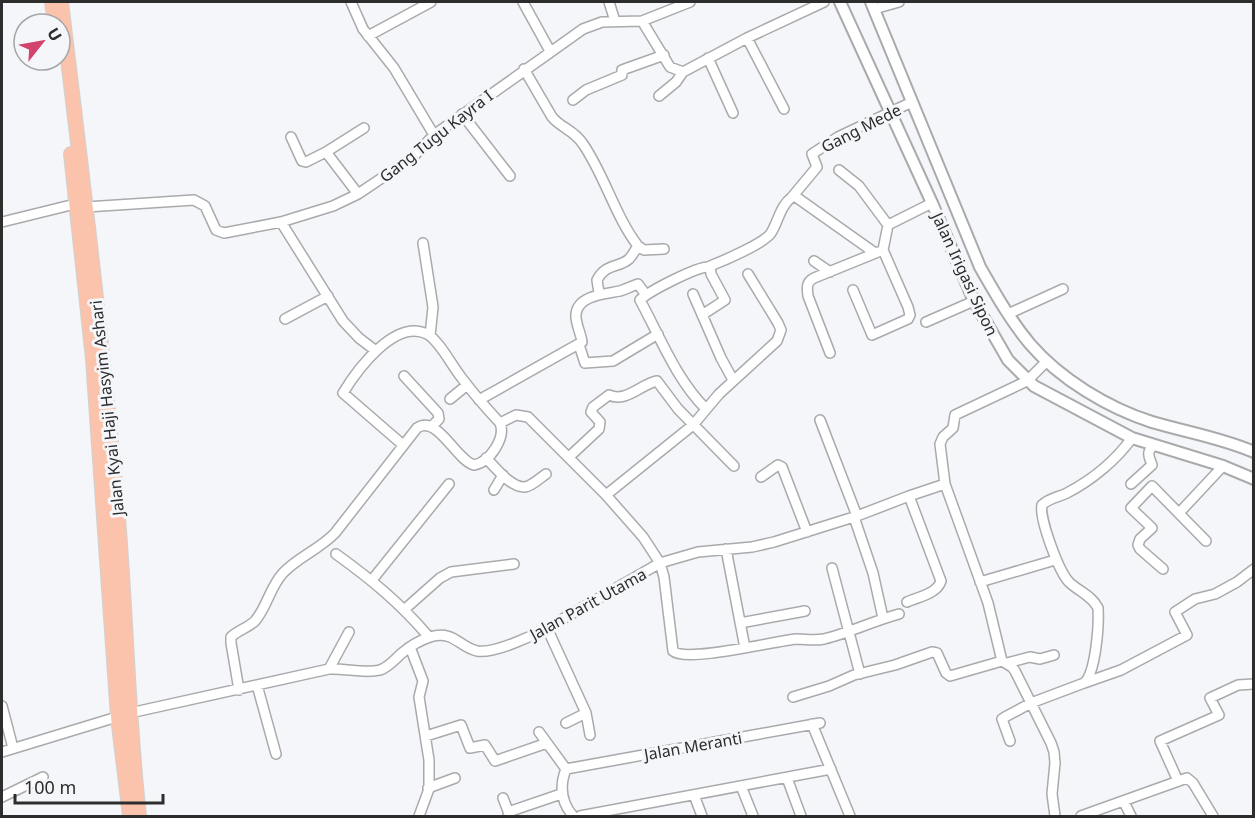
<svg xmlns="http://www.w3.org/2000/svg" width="1255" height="818" font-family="'Noto Sans',sans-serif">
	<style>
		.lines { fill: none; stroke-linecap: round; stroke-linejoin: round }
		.minor-casing { stroke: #a9aaac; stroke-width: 12 }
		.tertiary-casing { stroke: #a9aaac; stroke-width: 14 }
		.primary-casing { stroke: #d1d1d1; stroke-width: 16 }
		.minor { stroke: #fff; stroke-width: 9 }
		.tertiary { stroke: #fff; stroke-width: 10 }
		.primary { stroke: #fbc3ab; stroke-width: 14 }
		.labels { text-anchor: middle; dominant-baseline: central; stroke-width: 6; stroke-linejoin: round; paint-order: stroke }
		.street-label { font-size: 16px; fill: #2d2d2e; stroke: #f5f6f9 }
	</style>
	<rect width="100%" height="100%" fill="#f5f6f9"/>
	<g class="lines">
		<g class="minor-casing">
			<path id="minor" d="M351,2L363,29L394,68L434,135
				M523,2L550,51
				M609,2L615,21
				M874,9L899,2
				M642,21L670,67L683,72L747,38L824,2
				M368,36L431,2
				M747,38L784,109
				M708,58L733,113
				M524,69L552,117C561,128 574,130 583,144C605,176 615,216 638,246L644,250L664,249
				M659,96L676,82L683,72
				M573,100L586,90L622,75V70L664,55
				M462,114L510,176
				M291,137L302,161L306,162L326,152L364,128
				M326,152L358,194
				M839,170L859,186L888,225L883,250L908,307L910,315L908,319L872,335L853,290
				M792,197L817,167L812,154L838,137L912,102
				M86,207L194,200L205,206L216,230L224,233L281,222L333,206L358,194L413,157L434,135L583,29L602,22L642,21L690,2
				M2,222L75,204
				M281,222L343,321L359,338L376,351
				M888,225L932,203
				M423,243L433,307L430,336
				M814,261L830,272
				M599,293L597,280C606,263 619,268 629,259C633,255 635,250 638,246
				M693,294L721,358L733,380
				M1008,314L1063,289
				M702,315L725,300L711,274L710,266C723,261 765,243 771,233C779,220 780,206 792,197H796L875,253
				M285,319L328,296
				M926,322L974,301
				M579,345L585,363L613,361L658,334
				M830,353L808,296C807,288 806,282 814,278L878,252
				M404,376L438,413L439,419L432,426
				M450,399L467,385
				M479,400L582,342C581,333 575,323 576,314C578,295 606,294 620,291C626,289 632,286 638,284L646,295
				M706,409C676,379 660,337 640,300C649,291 698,266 709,267
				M820,420L857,516
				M500,423L516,415L528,417L606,495L643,537L660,563L664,577L673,651C686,663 775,641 796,639C806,639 813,641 824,639C849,633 873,621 899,614
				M569,457L599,429L600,422L591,412L593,407L609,395C626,403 641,384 657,381L678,409L734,466
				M486,458C495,467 511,488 525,487C532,486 540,478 546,474
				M761,477L778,465L782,467L807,532
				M1131,484L1152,465C1149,456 1146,453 1153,446
				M494,490L503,475
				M606,495L693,425L719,394L777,341L781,330L778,323L748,274
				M1179,513L1223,466
				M854,517L873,573L883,618
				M726,549L745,648
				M336,554C372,580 400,603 429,637
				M832,568L860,674
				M1163,569L1140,549L1138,545L1140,539L1152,528L1131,508L1152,486L1206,541
				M372,580L449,484
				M980,582L1055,560
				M907,602C918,597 937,594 941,581L909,496
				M405,609L440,578L451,572L514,564
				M740,623L805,611
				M547,628L586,713L590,735
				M410,647L423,681L419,697L429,760V789L419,816
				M1002,661L988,603L945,484L940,444L943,437L953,428L955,415L1027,381L1047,361
				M1007,663L1030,657L1040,659L1054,655
				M329,669L349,632
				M1084,683L1121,670L1187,635L1175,612L1195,599L1215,594L1237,582L1254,569
				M257,685L276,754
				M239,690L231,643V637C238,630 248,628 255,621C267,607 270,587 283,573C298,557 320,549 335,533L417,428C437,414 456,460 474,465C490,462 506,438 500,423C486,408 473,393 461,377C452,366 439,340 427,334C395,318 357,370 343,393L403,445
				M793,697L829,686L854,675L895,665L932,652L937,653L946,673L950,676L1002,661L1012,667L1015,671L1051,743L1054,752L1055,763L1052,794L1055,816
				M2,706L13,748
				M566,723L586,713
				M812,724L850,816
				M539,732L566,769
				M426,736L461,725L470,748L485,745L495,761L547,743
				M1010,741L1002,719L1005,717L1031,703L1084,683C1096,673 1099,624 1098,608C1092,596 1080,592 1070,583C1059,573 1039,518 1042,505C1049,498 1059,497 1067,493C1092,480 1116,460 1132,438
				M2,752L130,713L329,669C346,668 364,674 380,670C389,667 395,659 402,653C409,647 421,640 430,637C454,630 459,647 477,651C494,654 532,636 547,628L660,563L698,552L752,547L774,542L857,516L909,496L945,484
				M566,769L820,723
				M566,769C559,787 561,802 573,816
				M787,778L801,816
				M1178,781L1160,741L1219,715L1210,698L1238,685L1254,684
				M741,786L753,816
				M428,788L455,778
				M694,795L702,816
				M2,797L43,777
				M503,798L510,816
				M1124,802L1131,816
				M508,812L561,794
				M580,816L831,769
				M1081,816L1187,778L1193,783L1213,816"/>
		</g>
		<g class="tertiary-casing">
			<path id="tertiary" d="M840,2L932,203L974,301L1008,360L1034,386L1132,438L1223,466L1254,479
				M871,2L980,267C995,293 1010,320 1030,344C1060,379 1108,408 1152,422C1186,432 1222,438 1254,452"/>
		</g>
		<g class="primary-casing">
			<path id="primary" d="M52,2L55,24
				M61,2C81,166 101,330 116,494C126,602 127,710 139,816
				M71,154L93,359L118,717L130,816"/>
		</g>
		<use href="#minor" class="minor"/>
		<use href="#tertiary" class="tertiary"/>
		<use href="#primary" class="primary"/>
	</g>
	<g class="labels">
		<g class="street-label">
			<text transform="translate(861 128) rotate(-27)">Gang Mede</text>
			<text transform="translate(436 136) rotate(-38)">Gang Tugu Kayra I</text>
			<text transform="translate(965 274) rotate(65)">Jalan Irigasi Sipon</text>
			<text transform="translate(107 408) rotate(-96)">Jalan Kyai Haji Hasyim Ashari</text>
			<text transform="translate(588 604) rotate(-29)">Jalan Parit Utama</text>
			<text transform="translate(693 746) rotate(-10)">Jalan Meranti</text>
		</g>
	</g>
	<rect width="1255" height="818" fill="none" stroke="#2d2d2e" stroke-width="6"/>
	<g transform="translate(42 42) rotate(59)"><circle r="28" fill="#f5f6f9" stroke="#a5a6a8" stroke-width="1.5"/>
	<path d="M0-4.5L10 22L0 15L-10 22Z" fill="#d2446e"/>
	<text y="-9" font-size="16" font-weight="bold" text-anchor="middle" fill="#2d2d2e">U</text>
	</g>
	<path d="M15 794v9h148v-9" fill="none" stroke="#2d2d2e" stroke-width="3"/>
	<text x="24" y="794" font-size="18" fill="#2d2d2e" stroke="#f5f6f9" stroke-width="4.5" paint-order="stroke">100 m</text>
</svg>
